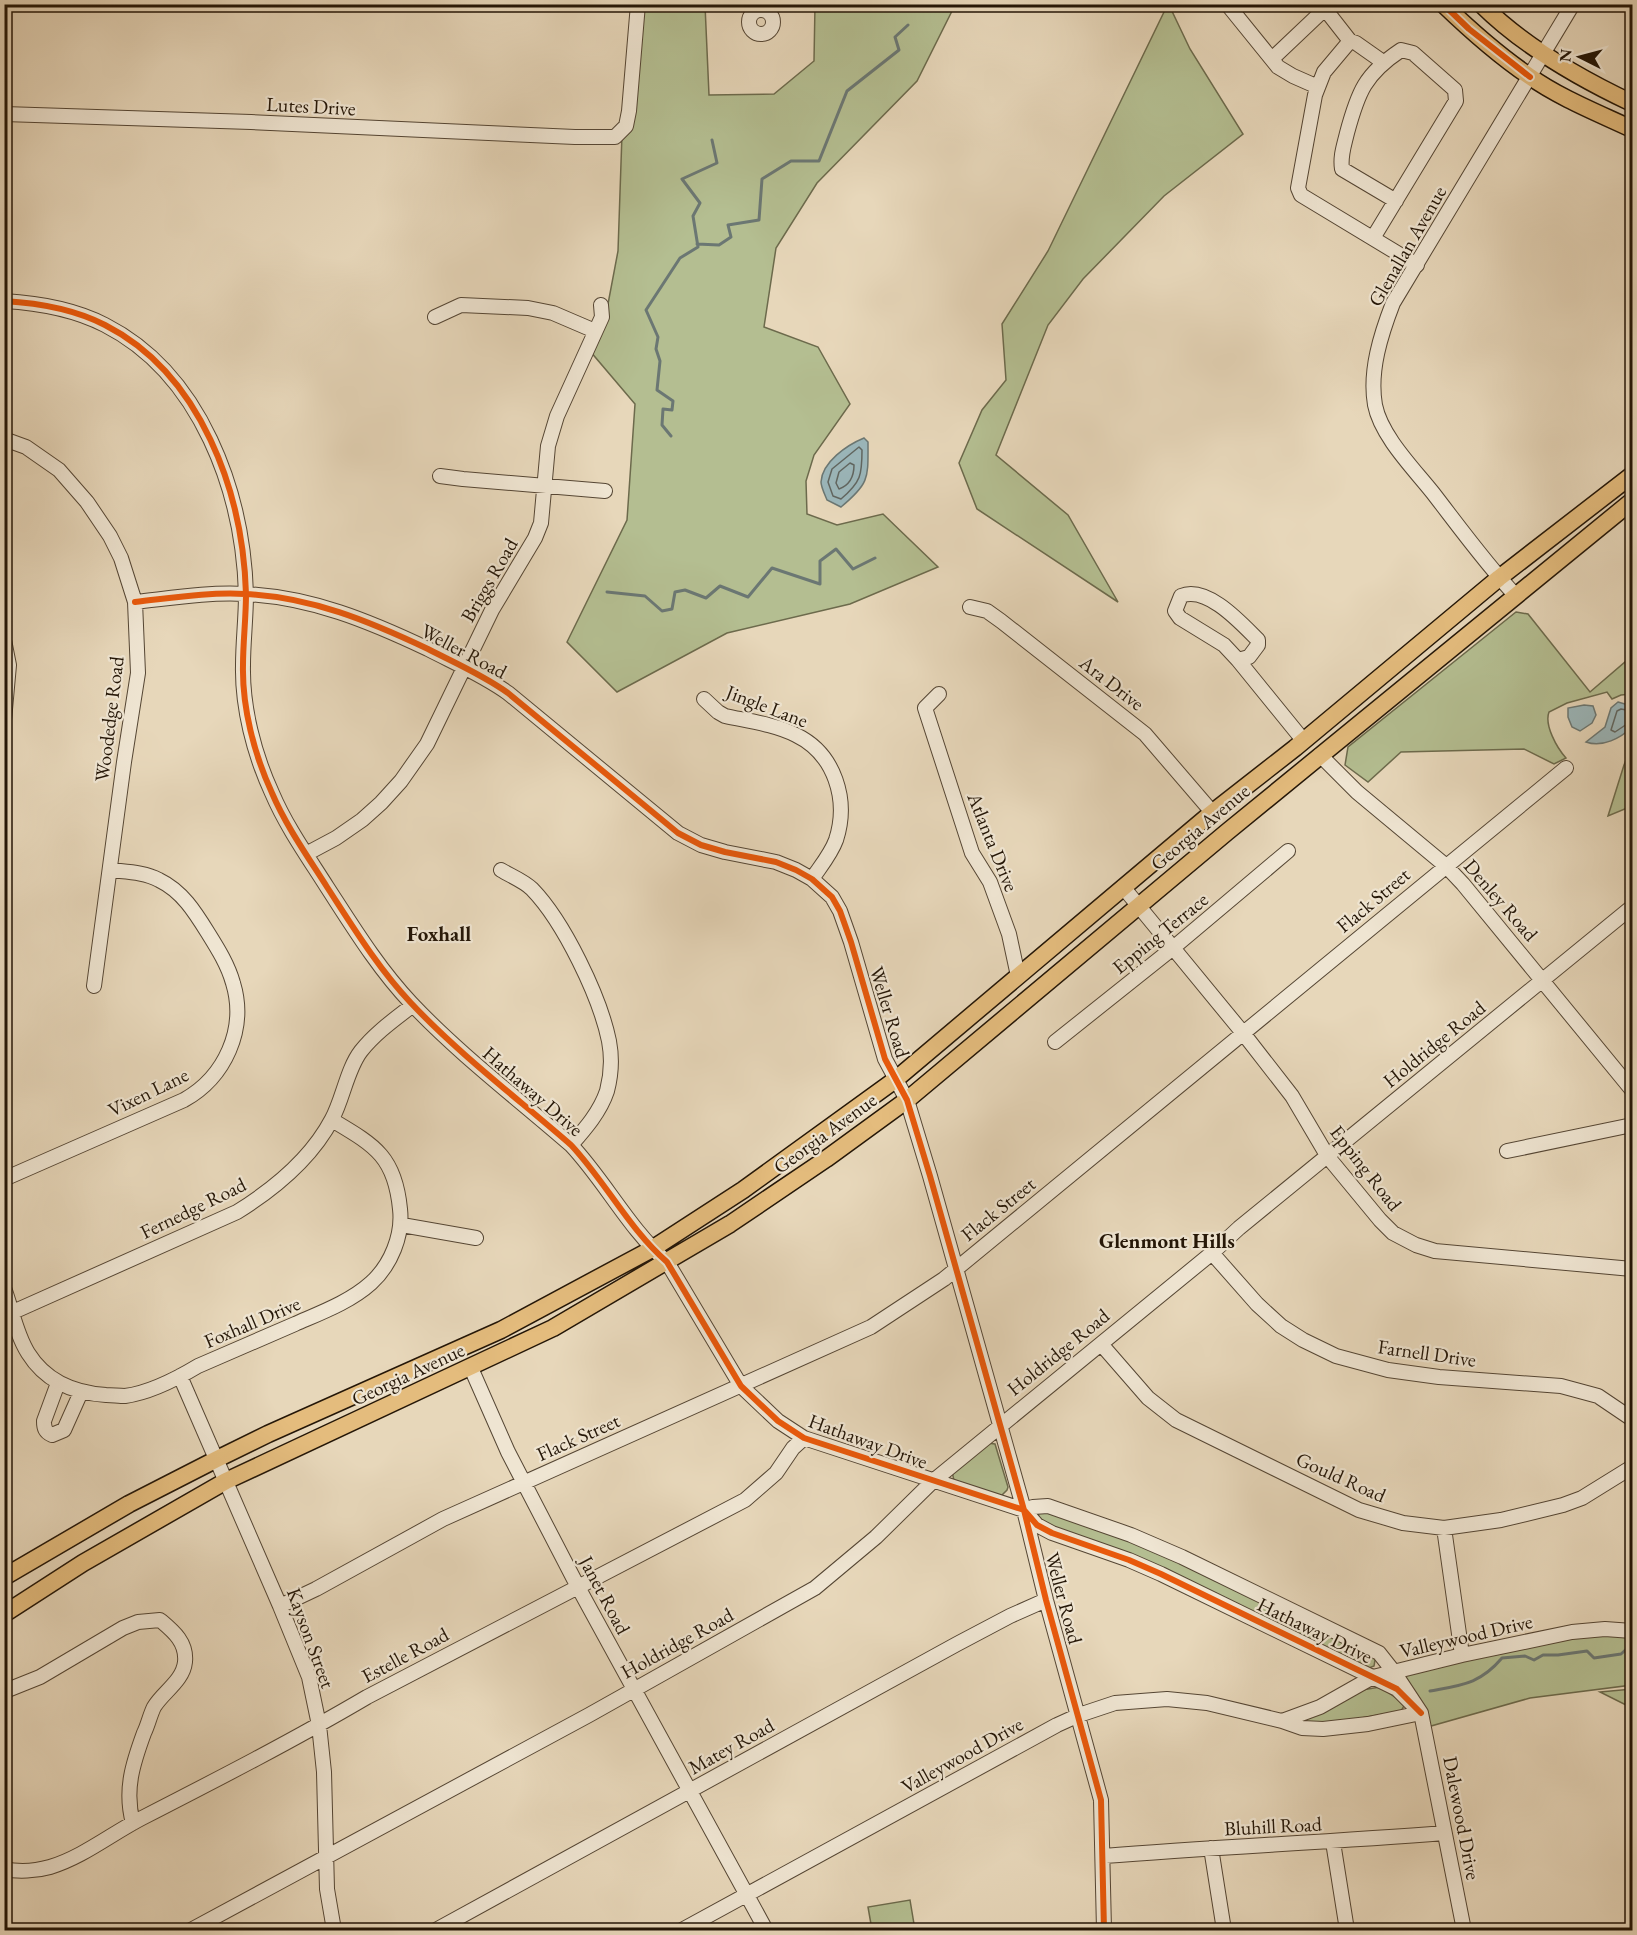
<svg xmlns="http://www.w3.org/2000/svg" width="1637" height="1935" font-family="'EB Garamond',serif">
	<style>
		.green { fill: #b4be91; stroke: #6c6a4c; stroke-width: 1.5 }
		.water { fill: #9bb7bb; stroke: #6b7773; stroke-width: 1.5 }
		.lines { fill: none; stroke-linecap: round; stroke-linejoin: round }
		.shore { stroke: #606661; stroke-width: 1.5 }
		.stream { stroke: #6b7773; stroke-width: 3 }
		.minor-casing { stroke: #554634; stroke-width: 16 }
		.major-casing { stroke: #241607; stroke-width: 19 }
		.minor { stroke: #efe5d2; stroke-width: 14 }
		.major { stroke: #e4bc7d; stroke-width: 16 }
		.cycleway-casing { stroke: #efe5d2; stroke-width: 10 }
		.cycleway { stroke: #e8590c; stroke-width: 6 }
		.labels { text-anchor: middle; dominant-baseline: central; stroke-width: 4.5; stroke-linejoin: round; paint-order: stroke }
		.street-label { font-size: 20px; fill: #241607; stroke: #efe5d2 }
		.neighbourhood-label { font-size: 21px; font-weight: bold; fill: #241607; stroke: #efe5d2 }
	</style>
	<rect width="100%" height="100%" fill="#e7d7ba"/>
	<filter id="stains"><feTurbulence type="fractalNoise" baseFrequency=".00333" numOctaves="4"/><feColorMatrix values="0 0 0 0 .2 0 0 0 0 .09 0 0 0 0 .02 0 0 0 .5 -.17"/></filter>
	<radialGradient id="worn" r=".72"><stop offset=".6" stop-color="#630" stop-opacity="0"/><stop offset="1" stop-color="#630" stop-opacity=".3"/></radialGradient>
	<path class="green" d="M638,5H705L709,95L774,94L814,61L815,5H955L917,81L817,183L776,248L764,327L818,347L850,404L814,455L806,481L807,514L837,525L883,514L938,567L850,604L727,633L617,692L567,642L627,520L635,404L590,351L608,304L618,251L622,134Z
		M1161,5H1169L1190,49L1243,134L1164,196L1083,279L1048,325L996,455L1068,515L1118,602L977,509L959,463L982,410L1006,380L1002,324L1048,251L1164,12Z
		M1516,612L1528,614L1590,692L1632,656V698L1631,694L1621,695L1612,699L1607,692L1567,703L1549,712C1544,725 1557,748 1566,758L1554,764L1524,749L1401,752L1368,782L1345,765L1348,747Z
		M1632,746V806L1608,816L1624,765Z
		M987,1443L995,1444L1008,1487L1007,1490L1001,1496L954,1481L952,1471Z
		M1049,1512L1157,1551L1373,1656L1375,1660L1374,1666L1369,1668L1040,1522L1038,1513Z
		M1632,1631V1685L1530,1698L1424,1728L1421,1713L1373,1677L1572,1632Z
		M1380,1687L1405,1704L1401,1711L1333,1723H1307L1305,1719L1362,1690Z
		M1632,1689V1708L1600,1692Z
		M910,1900L915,1930H872L868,1907Z"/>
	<path class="water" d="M864,438L868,442C868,478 870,483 841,507L827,500C825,495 821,487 821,482C822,462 847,445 864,438Z
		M1618,702L1632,706V727C1621,738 1602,748 1586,742L1605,727L1611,708Z
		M1584,705L1593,706L1596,715L1592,723L1580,731L1572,727L1568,717V708Z"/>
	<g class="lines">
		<path class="shore" d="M859,447L862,450C862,475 861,482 841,499L833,496L828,482L832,469Z
			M850,463L854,465C854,476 850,485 839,489L836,483L839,472Z
			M1632,711L1621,709L1617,711L1611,730L1615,732L1627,724L1632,723"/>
		<path class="stream" d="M697,244L719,245L731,237L728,225L759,220L762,179L791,161H819L847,91L899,50L895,37L908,25
			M671,436L662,425L663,409L672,410L673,401L657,390L660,361L656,349L658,337L646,310L680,258L698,247L693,216L700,203L682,179L717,163L712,140
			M607,592L645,596L662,611L672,609L675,592L685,590L706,598L720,586L748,597L772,568L820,584V561L836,549L853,569L875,558
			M1430,1691C1462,1685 1480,1684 1502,1658L1525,1656L1534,1660L1543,1655H1558L1587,1651L1594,1658L1621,1654L1632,1644"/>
		<g class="minor-casing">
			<path id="minor" d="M1227,4L1278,67L1293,76L1318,87
				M1325,9L1350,41
				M749 22a12 12 0 1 1 24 0a12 12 0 1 1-24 0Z
				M1272,59L1330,4
				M1383,62L1356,43L1350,41L1324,72L1315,95L1298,188L1301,195L1417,265
				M4,114L251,122L575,137H615L626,126L629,111L638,4
				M1373,238L1456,101L1455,90L1413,53L1401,50C1365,74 1358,92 1347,133C1344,146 1340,156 1342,169L1396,201
				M4,301C39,303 74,309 105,325C201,374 243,492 246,594C246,618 243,642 243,665C242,707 254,754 272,793C286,826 308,857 327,887C353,927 378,968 411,1003C459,1054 517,1098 571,1145C605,1181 629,1229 667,1262L741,1386L778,1421L804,1438L1024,1510L1037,1525L1052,1533L1129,1560L1161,1574L1397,1689L1421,1713
				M435,317L461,305L528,308L553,313L595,331
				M4,439L26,447L59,470L87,502L110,536L121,558L135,602L138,673L124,762L94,986
				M440,476L463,479L605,491
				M1516,596C1486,564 1460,528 1433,493C1414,469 1381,436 1375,405C1369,371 1381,334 1393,303L1573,4
				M135,602C172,598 208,592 245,594C311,597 369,621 428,649C455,663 483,675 508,693L678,833L701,845L725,852L776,862L796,870L812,879L832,897L840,911L851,942L885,1059L907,1100L930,1176L1024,1510L1046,1600L1101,1800L1104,1930
				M970,607L987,611L1001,621L1145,734L1212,812
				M4,640L9,665L4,720
				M1238,660L1249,657L1258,645V640C1241,623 1207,585 1181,596L1175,611L1180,618L1224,645L1238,660L1303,740
				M939,694L925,708L972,853L990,882L1009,934L1018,976
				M704,699L718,712L725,716C748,721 774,724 796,735C835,754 849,800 836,840C831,854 820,867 812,879
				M1320,755L1357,792L1446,866L1463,884L1632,1090
				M306,854L336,838L362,820L381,803L401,781L427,744L492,610L535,538L541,523L548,446L557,416L602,317L601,305
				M501,870C511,876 524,881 532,889C564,922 600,997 609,1041C612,1057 611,1076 607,1091C600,1112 585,1129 571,1145
				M1123,887L1243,1033L1292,1096L1328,1157L1380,1220L1393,1233L1416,1245L1435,1251L1632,1269
				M1055,1042L1173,948L1288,851
				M1507,1151L1632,1125
				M4,1179L184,1100C225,1077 247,1029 233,983C228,965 218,949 208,933C195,912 182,891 159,880C144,872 126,872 110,870
				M402,1225L476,1238
				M1212,1253L1257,1304L1281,1326L1303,1340L1336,1356L1388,1370L1439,1377L1561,1386L1598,1396L1632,1419
				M4,1288C12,1309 16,1334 28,1353C46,1382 74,1393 106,1395C112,1395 119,1396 125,1396C148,1393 178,1378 198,1366C230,1352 262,1338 295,1324C320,1313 350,1302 371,1283C391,1265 403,1235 400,1209C395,1156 374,1145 332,1120
				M13,1312L237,1212C274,1189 311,1159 332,1119C343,1099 347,1069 361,1051C375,1033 395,1019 413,1005
				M1101,1344L1148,1398L1176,1420L1359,1510L1403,1523L1444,1528L1501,1520L1563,1505L1582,1498L1632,1467
				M471,1368L508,1452L578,1587L766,1930
				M180,1376L280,1606L309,1677L319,1725L324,1772L327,1889L334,1930
				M58,1383L44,1421C44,1428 45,1432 52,1435L64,1430L81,1392
				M1024,1510L1033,1507L1048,1506L1131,1535L1182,1557L1379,1653L1394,1672L1421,1713L1464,1930
				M1444,1528L1462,1655
				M280,1606L316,1589L443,1519L871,1327L944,1279L1566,768
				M4,1690V1726
				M5,1691L40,1677L123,1628L138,1622L160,1620C173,1631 187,1642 185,1662C183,1681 163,1692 154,1707C150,1715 148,1725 144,1733C133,1763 124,1790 133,1823
				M1282,1721L1320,1707L1373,1677L1462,1655L1572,1632L1605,1629L1632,1631
				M1333,1842L1347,1930
				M1211,1848L1224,1930
				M1104,1856C1217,1847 1331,1842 1444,1833
				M4,1869C18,1872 36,1871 50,1867C83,1857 111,1834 142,1818C218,1779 294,1740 367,1697L745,1500L776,1473L793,1448L804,1438
				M191,1930L589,1715L815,1588L876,1537L932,1482L1212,1253L1239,1228L1632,907
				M436,1930L957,1644L1010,1616L1046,1600
				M682,1930L1057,1725L1079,1715L1115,1703L1167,1699L1207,1703L1282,1721L1302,1728L1323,1729L1368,1724L1421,1713"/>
		</g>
		<g class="major-casing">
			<path id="major" d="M1443,4C1470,30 1498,55 1529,76C1560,98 1598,113 1632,129
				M1481,4C1523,46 1579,78 1632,103
				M4,1577L129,1504L217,1459L268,1434L501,1330L652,1249L743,1190L895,1080L1208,816L1295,748L1499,578L1632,475
				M4,1614L83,1563L226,1481L553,1328L730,1224L826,1159L907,1100L1227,832L1632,501"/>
		</g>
		<use href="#minor" class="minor"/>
		<use href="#major" class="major"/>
		<g class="cycleway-casing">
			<path id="cycleway" d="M1443,4L1469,29L1530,77
				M4,301C39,303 74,309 105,325C201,374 243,492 246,594C246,618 243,642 243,665C242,707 254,754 272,793C286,826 308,857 327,887C353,927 378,968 411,1003C459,1054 517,1098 571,1145C605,1181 629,1229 667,1262L741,1386L778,1421L804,1438L1024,1510L1037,1525L1052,1533L1129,1560L1161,1574L1397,1689L1421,1713
				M135,602C172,598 208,592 245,594C311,597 369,621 428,649C455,663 483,675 508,693L678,833L701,845L725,852L776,862L796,870L812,879L832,897L840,911L851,942L885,1059L907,1100L930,1176L1024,1510L1046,1600L1101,1800L1104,1930"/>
		</g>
		<use href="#cycleway" class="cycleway"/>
	</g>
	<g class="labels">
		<g class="street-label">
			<text transform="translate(311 106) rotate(3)">Lutes Drive</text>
			<text transform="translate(1407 246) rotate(-60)">Glenallan Avenue</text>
			<text transform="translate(489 580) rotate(-60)">Briggs Road</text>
			<text transform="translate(464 651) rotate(28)">Weller Road</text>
			<text transform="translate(1112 683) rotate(38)">Ara Drive</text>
			<text transform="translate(767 706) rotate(21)">Jingle Lane</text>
			<text transform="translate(109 719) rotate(-83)">Woodedge Road</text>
			<text transform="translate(1200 827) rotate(-40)">Georgia Avenue</text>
			<text transform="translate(993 842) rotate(68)">Atlanta Drive</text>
			<text transform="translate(1373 900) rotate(-40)">Flack Street</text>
			<text transform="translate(1501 900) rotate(49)">Denley Road</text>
			<text transform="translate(1160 933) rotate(-39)">Epping Terrace</text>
			<text transform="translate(890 1012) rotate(73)">Weller Road</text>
			<text transform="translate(1434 1044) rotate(-39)">Holdridge Road</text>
			<text transform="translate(533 1091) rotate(41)">Hathaway Drive</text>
			<text transform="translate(148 1092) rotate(-26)">Vixen Lane</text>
			<text transform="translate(825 1133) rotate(-36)">Georgia Avenue</text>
			<text transform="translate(1366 1168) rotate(52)">Epping Road</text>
			<text transform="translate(193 1208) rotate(-26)">Fernedge Road</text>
			<text transform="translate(998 1209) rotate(-39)">Flack Street</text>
			<text transform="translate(252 1322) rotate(-23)">Foxhall Drive</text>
			<text transform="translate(1058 1352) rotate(-39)">Holdridge Road</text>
			<text transform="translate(1427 1353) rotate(8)">Farnell Drive</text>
			<text transform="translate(408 1374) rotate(-25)">Georgia Avenue</text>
			<text transform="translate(578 1437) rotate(-24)">Flack Street</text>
			<text transform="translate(868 1441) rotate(20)">Hathaway Drive</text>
			<text transform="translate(1341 1477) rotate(24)">Gould Road</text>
			<text transform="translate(605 1595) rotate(62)">Janet Road</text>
			<text transform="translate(1064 1598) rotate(75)">Weller Road</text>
			<text transform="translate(1315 1630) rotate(26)">Hathaway Drive</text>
			<text transform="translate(1466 1636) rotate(-13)">Valleywood Drive</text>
			<text transform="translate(311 1638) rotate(70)">Kayson Street</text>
			<text transform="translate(677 1643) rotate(-29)">Holdridge Road</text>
			<text transform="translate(405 1655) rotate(-28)">Estelle Road</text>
			<text transform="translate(731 1746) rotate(-29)">Matey Road</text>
			<text transform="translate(962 1755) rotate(-29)">Valleywood Drive</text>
			<text transform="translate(1462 1818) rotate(79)">Dalewood Drive</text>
			<text transform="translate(1273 1826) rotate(-3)">Bluhill Road</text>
		</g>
		<g class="neighbourhood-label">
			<text x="439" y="933">Foxhall</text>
			<text x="1167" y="1240">Glenmont Hills</text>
		</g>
	</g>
	<rect width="1637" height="1935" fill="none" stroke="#e7d7ba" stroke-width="24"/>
	<rect x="6" y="6" width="1625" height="1923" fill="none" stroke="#241607" stroke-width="3"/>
	<rect x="12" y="12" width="1613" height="1911" fill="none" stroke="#241607" stroke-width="1.5"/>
	<g transform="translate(1580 57) rotate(276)" stroke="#efe5d2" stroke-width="4.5" paint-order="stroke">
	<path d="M0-4.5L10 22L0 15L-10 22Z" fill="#241607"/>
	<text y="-9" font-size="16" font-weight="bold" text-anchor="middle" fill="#241607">N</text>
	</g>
	<rect width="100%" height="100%" filter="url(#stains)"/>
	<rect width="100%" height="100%" fill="url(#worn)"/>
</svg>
